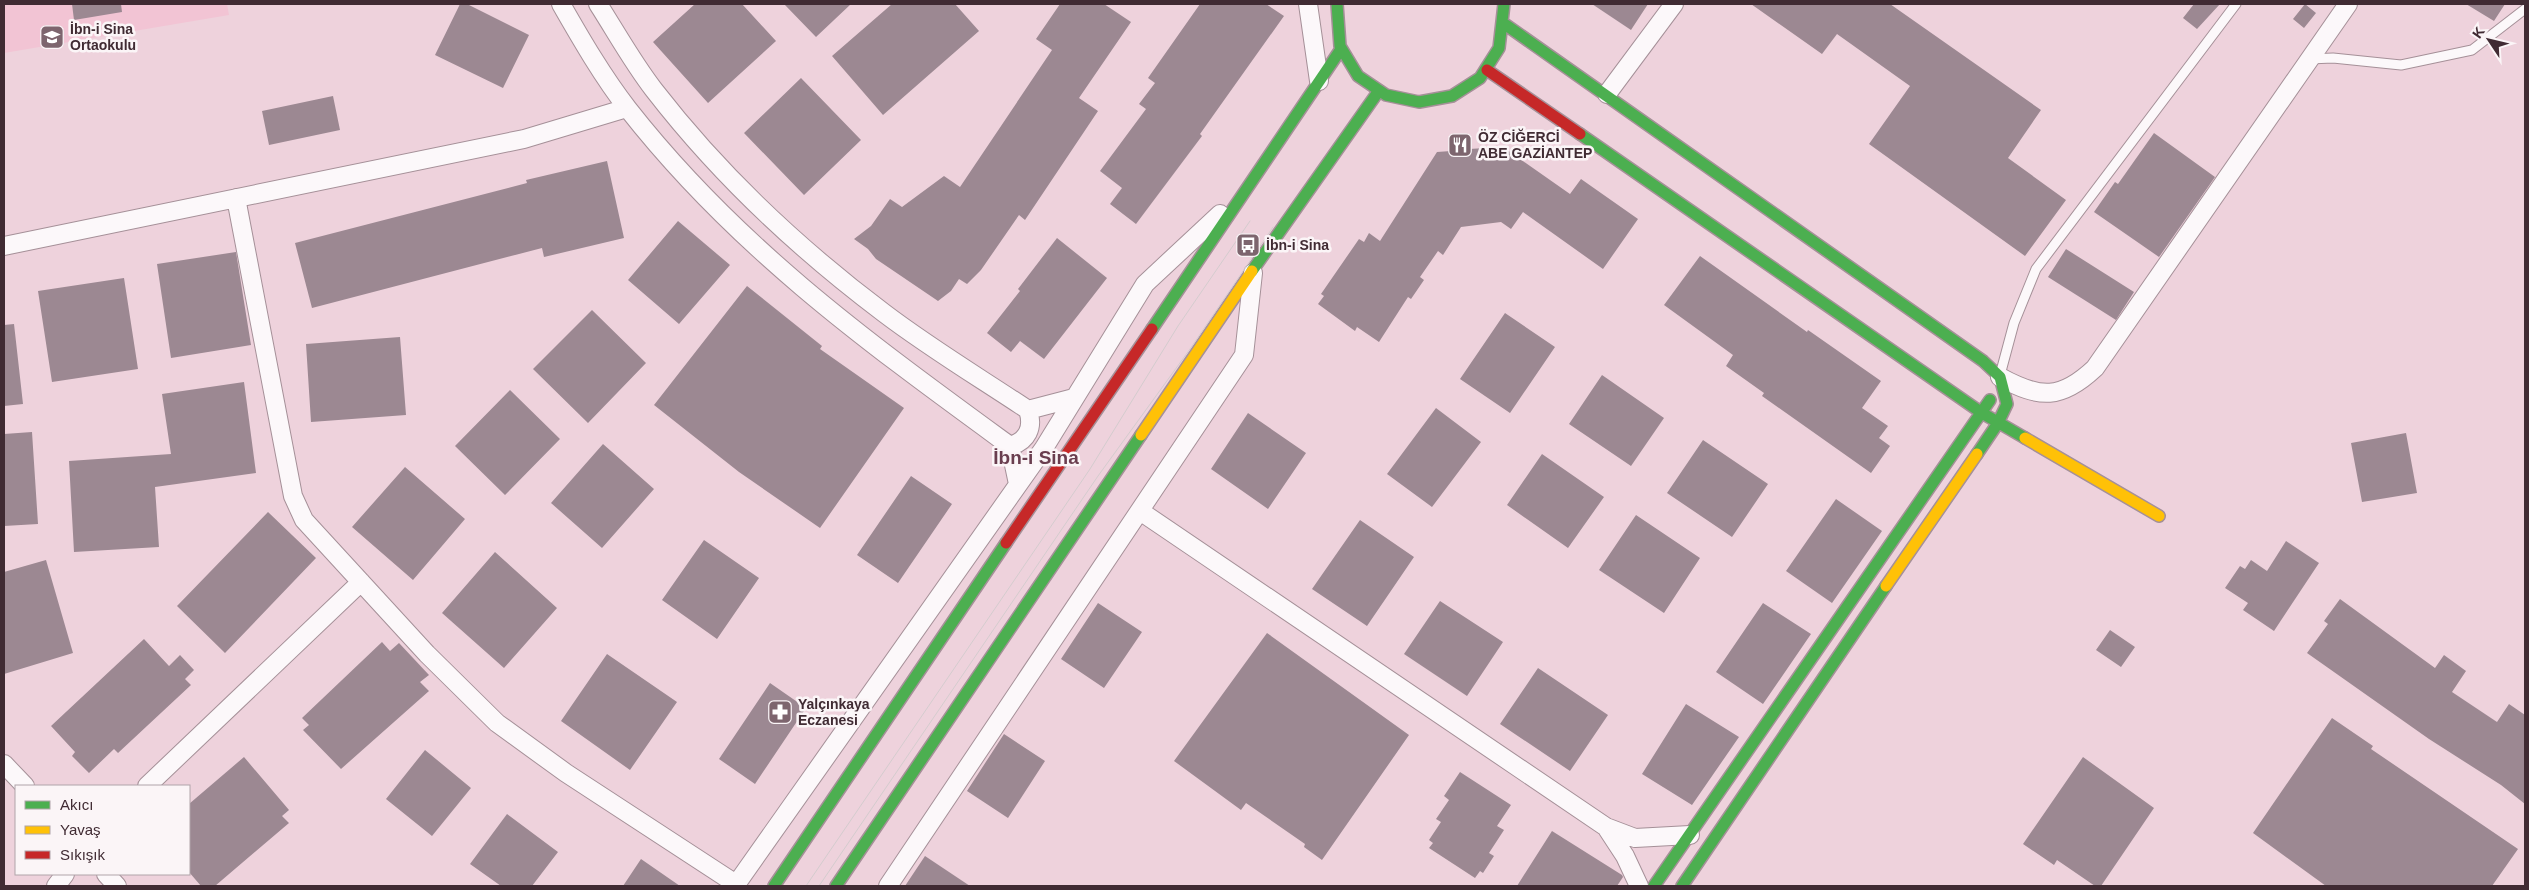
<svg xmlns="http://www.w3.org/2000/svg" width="2529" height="890" font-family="Helvetica,sans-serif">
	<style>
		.built { fill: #f2c4d4 }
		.building { fill: #9c8892 }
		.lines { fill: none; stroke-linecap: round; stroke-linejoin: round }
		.lane-casing { stroke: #a59098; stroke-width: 11 }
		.street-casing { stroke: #a59098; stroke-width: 20 }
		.fast-casing { stroke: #a59098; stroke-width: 14 }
		.slow-casing { stroke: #a59098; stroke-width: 14 }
		.jam-casing { stroke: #a59098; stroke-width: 14 }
		.lane { stroke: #fcf8fa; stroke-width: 9 }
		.street { stroke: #fcf8fa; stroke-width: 18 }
		.fast { stroke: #4caf50; stroke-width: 11 }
		.slow { stroke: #ffc107; stroke-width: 11 }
		.jam { stroke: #c62828; stroke-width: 11 }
		.tram { stroke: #d4ccce; stroke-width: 1 }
		.labels { text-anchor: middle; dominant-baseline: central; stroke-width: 5; stroke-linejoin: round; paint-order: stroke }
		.poi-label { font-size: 14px; font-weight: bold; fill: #402b33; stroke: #fbf5f7; text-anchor: start }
		.district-label { font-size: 19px; font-weight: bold; fill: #6a3e4f; stroke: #fbf5f7 }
	</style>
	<rect width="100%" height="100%" fill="#eed2dc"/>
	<path class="built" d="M4,4H227L229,15L4,53Z"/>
	<path class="building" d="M72,4H121L122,12L74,20Z
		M460,4H467L529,35L503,88L435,55Z
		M695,4H742L776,41L708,103L653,42Z
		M784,4H851L816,37Z
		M892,4H955L979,31L883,115L832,56Z
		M1060,4H1104L1131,22L1079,98L1098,111L1025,220L1019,215L981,270L967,284L959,279L951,291L938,301L876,259L868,249L854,239L871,226L890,199L902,207L944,176L960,187L1052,50L1036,39Z
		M1200,4H1266L1284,16L1200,134L1202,136L1136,224L1110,204L1122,188L1100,171L1146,109L1139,104L1155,83L1148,78Z
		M1592,4H1648L1631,30Z
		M1751,4H1890L2041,110L2008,158L2066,200L2025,256L1869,144L1910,86L1837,34L1822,54Z
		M2194,4H2220L2197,29L2183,18Z
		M2305,4L2316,13L2304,28L2293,19Z
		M2466,4H2505L2494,21Z
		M801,78L861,140L804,195L744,133Z
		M333,96L340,130L269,145L262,111Z
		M2154,133L2215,177L2159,257L2094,212L2115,182L2118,184Z
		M1459,140L1469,149L1503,147L1570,194L1581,179L1638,219L1603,269L1523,212L1511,229L1501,222L1461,227L1443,255L1438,251L1420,277L1424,280L1411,299L1408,297L1379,342L1357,327L1355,331L1318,304L1324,296L1321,294L1359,239L1364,242L1369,233L1380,241L1437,152L1451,151Z
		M607,161L624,238L544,257L542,248L312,308L295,243L527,183L526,180Z
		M678,221L730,265L679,324L628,280Z
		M1057,238L1107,278L1044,359L1020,341L1011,352L987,333L1020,291L1018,289Z
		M2066,249L2134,292L2116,320L2048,277Z
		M236,252L251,345L171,358L157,264Z
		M1700,256L1807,332L1808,330L1881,381L1862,408L1888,426L1879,438L1890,446L1871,473L1762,396L1764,393L1726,366L1733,355L1664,305Z
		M124,278L138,369L52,382L38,291Z
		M747,286L822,346L820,349L904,408L820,528L739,472L654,405Z
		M592,310L646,363L588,423L533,369Z
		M1505,313L1555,347L1510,413L1460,379Z
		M14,324L23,404L4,406V325Z
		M400,337L406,415L311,422L306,344Z
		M1602,375L1664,418L1631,466L1569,424Z
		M244,382L256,473L155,487L159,547L74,552L69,461L171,454L162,394Z
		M510,390L560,439L505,495L455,446Z
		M1436,408L1481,442L1432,507L1387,474Z
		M1248,413L1306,453L1268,509L1211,469Z
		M32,432L38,524L4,526V434Z
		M2406,433L2417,493L2362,502L2351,443Z
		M1703,440L1768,484L1732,537L1667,493Z
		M603,444L654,489L602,548L551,503Z
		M1542,454L1604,497L1568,548L1507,505Z
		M405,467L465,519L413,580L352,527Z
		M911,476L952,504L898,583L857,555Z
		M1836,499L1882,531L1832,603L1786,571Z
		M268,512L316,558L225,653L177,606Z
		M1636,515L1700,558L1664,613L1599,570Z
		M1360,520L1414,557L1367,626L1312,589Z
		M704,540L759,578L717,639L662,600Z
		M2286,541L2319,563L2274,631L2243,610L2248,603L2225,588L2240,566L2245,569L2251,560L2267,571Z
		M495,552L557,608L504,668L442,613Z
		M46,560L73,653L4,674V572Z
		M2340,599L2435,668L2444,655L2466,671L2452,692L2497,722L2509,704L2525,715V804L2501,785L2429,739L2307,653L2328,624L2324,621Z
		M1440,601L1503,642L1467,696L1404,654Z
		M1098,603L1142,632L1104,688L1061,659Z
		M1763,603L1811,634L1763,704L1716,672Z
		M2110,630L2135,647L2121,667L2096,650Z
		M1267,633L1409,735L1322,860L1304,847L1305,844L1246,803L1241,810L1174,761Z
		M144,639L169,666L180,655L194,670L185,679L191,685L118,753L114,749L89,773L72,756L75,752L51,726Z
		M382,642L390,651L399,643L429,675L420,682L429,691L341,769L303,730L309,725L302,718Z
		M607,654L677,702L630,770L561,721Z
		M1538,668L1608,715L1570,771L1500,724Z
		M770,683L806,708L755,784L719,759Z
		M1686,704L1739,737L1692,805L1642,774Z
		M2332,718L2373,746L2371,749L2518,849L2492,886H2326L2253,833Z
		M1004,734L1045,761L1008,818L967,791Z
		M425,750L471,788L432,836L386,799Z
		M244,757L289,810L282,816L289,823L215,886H201L189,872V804Z
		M2083,757L2154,808L2101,886H2095L2057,860L2054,865L2023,844Z
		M1460,772L1511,805L1497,826L1504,830L1489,853L1494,856L1483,873L1480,871L1475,878L1429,848L1433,843L1429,840L1441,822L1436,819L1449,800L1444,796Z
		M507,814L558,852L532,886H501L470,864Z
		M1552,831L1622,875L1623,877L1617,886H1517Z
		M925,856L970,886H905Z
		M641,859L680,886H623Z"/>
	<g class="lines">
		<g class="lane-casing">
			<path id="lane" d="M2309,59L2333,58L2401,65L2472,50L2525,9
				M2000,375L2014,323L2036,269L2236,4"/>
		</g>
		<g class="street-casing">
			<path id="street" d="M561,4C581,39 603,77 628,109C737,248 869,343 1010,446L1018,484
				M598,4C616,32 633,63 654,90C719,174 799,249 884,313C930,348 980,378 1028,410L1074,398
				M1308,4L1319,81
				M1607,94L1674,4
				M236,198L293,496L304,520L427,654L497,723L566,773L736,884
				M4,246L524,139L627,108
				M2000,377C2040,399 2061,400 2095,368L2348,4
				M1010,446C1027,441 1034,428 1028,410
				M1140,511L1606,827L1635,838L1690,835
				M4,764L25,786
				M147,786L361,582
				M1606,827L1625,856L1639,886
				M106,874L117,886
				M56,886L65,874
				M735,886L1044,448L1145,284L1220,214
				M888,886L1244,355L1253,273"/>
		</g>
		<g class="fast-casing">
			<path id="fast" d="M1337,4L1340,46L1358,76L1386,95L1419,102L1452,96L1480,78L1499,48L1504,4
				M1506,25L1983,361L2000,377L2007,404L1998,423L1977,454
				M1580,134L1982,413L2025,438
				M1252,271L1378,92
				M1152,329L1341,49
				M774,886L1006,543
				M836,886L1141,435
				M1654,886L1990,400
				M1682,886L1886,586"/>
		</g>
		<g class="slow-casing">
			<path id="slow" d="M1141,435L1252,271
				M2025,438L2159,516
				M1886,586L1977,454"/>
		</g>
		<g class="jam-casing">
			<path id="jam" d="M1487,70L1580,134
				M1006,543L1152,329"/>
		</g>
		<use href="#lane" class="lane"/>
		<use href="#street" class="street"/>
		<use href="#fast" class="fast"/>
		<use href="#slow" class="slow"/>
		<use href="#jam" class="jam"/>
		<path class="tram" d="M806,886L1090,469L1178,326L1250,221
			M819,886L1098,476L1190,349L1273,227"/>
	</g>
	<defs>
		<g id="school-square" transform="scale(1.25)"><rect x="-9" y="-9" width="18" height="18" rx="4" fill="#7d656e" stroke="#fbf5f7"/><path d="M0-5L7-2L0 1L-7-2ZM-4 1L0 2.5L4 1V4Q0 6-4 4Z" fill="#fff"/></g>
		<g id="restaurant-square" transform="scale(1.25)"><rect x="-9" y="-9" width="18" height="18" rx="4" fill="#7d656e" stroke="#fbf5f7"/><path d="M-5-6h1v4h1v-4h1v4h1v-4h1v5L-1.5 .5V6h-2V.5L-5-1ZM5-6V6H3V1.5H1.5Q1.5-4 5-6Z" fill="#fff"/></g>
		<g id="bus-square" transform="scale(1.25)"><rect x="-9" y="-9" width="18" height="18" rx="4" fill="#7d656e" stroke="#fbf5f7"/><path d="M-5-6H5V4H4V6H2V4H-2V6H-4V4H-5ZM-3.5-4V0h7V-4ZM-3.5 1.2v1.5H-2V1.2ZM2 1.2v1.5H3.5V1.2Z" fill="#fff"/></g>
		<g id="pharmacy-square" transform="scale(1.25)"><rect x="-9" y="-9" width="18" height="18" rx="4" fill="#7d656e" stroke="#fbf5f7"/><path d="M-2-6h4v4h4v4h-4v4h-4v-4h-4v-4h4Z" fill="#fff"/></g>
	</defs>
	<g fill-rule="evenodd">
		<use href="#school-square" x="52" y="37"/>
		<use href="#restaurant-square" x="1460" y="145"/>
		<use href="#bus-square" x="1248" y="245"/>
		<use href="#pharmacy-square" x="780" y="712"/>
	</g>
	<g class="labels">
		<g class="poi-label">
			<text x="70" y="29">İbn-i Sina<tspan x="70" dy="16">Ortaokulu</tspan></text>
			<text x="1478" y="137">ÖZ CİĞERCİ<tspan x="1478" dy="16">ABE GAZİANTEP</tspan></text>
			<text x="1266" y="245">İbn-i Sina</text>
			<text x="798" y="704">Yalçınkaya<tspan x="798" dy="16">Eczanesi</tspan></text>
		</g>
		<g class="district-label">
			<text x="1036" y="457">İbn-i Sina</text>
		</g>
	</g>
	<rect width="2529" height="890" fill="none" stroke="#402b33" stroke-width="10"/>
	<rect x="15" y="785" width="175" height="90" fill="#fbf5f7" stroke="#b0a4a9"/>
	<rect x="25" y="801" width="25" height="8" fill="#4caf50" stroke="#b0a4a9"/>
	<text x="60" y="810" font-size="15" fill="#402b33">Akıcı</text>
	<rect x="25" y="826" width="25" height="8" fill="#ffc107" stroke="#b0a4a9"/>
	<text x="60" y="835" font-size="15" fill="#402b33">Yavaş</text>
	<rect x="25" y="851" width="25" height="8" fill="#c62828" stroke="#b0a4a9"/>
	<text x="60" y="860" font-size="15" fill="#402b33">Sıkışık</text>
	<g transform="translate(2489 40) rotate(305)" stroke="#fbf5f7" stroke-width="4" paint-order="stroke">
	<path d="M0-4L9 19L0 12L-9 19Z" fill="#402b33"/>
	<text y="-8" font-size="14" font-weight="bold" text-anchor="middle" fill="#402b33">K</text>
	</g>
</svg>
